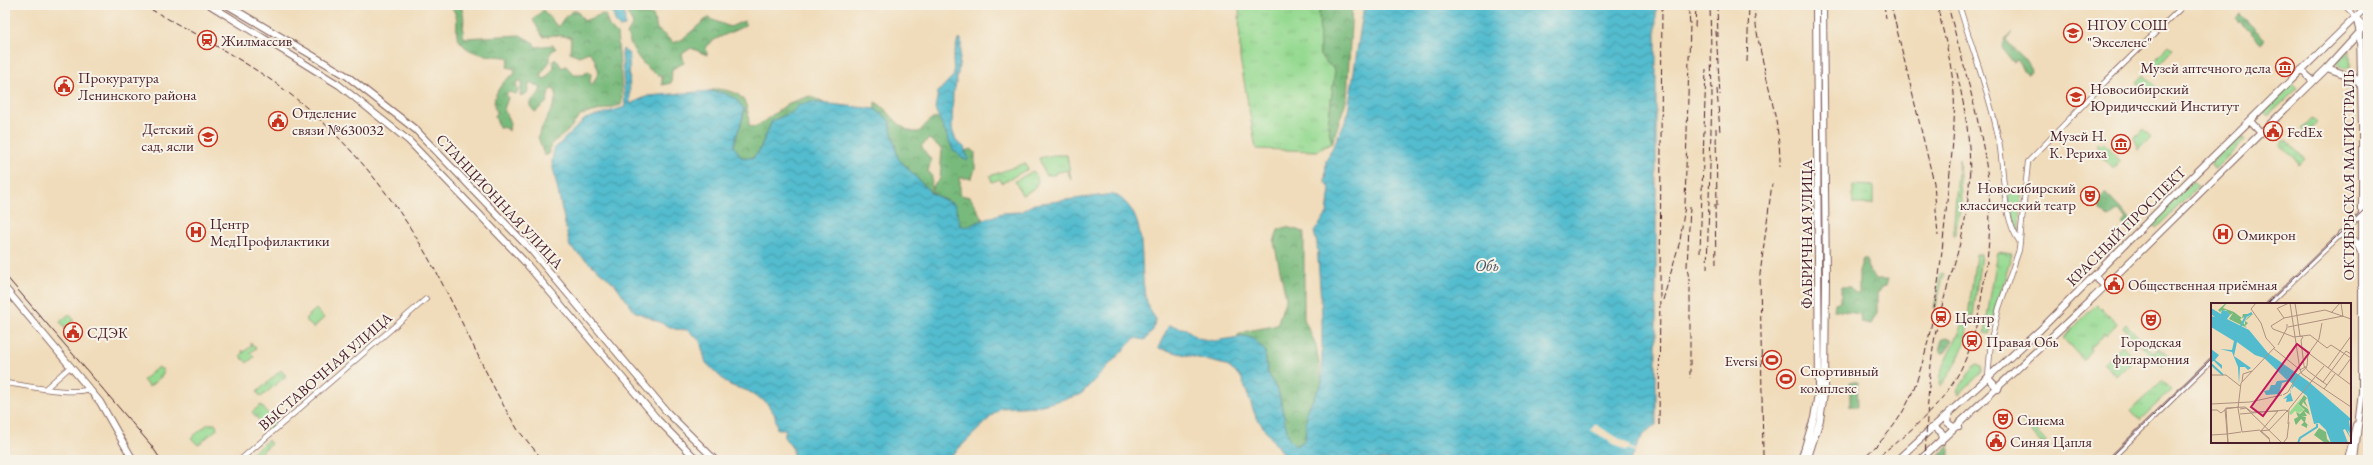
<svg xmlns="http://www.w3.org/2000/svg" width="2373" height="465" font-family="'EB Garamond',serif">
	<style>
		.grass { fill: url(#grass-tufts); stroke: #707c5e }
		.forest { fill: url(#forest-crowns); stroke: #616c54 }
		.water { fill: url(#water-waves); stroke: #4e6e7c }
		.pier { fill: #f0dcba }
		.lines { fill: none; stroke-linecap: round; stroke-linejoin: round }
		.minor-casing { stroke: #84615d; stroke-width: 6 }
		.major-casing { stroke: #84615d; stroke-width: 8 }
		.minor { stroke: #fff; stroke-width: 4.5 }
		.major { stroke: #fff; stroke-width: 6 }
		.tram { stroke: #4a1f2b; stroke-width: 1 }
		.rail { stroke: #4a1f2b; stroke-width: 1; stroke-dasharray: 6 3; stroke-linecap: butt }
		.labels { text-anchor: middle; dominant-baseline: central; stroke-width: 4; stroke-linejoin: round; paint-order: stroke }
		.poi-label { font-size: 15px; fill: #4a1f2b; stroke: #f7f3e8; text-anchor: start }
		.street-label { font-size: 15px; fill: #4a1f2b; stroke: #f7f3e8 }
		.water-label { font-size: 16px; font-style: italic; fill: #4d5664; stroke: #f7f3e8 }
		.inset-river { fill: none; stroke: #52bcce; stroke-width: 2 }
		.inset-road { fill: none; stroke: #ae9081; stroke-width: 1 }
		.view { fill: #c2185b; fill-opacity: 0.15; stroke: #c2185b; stroke-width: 2 }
		.inset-edge { fill: none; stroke: #4a1f2b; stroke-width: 2 }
	</style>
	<defs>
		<pattern id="grass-tufts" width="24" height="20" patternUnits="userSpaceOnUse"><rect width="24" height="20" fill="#96da92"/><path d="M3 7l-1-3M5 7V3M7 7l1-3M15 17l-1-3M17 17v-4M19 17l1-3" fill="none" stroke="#83bb7e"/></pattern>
		<pattern id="forest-crowns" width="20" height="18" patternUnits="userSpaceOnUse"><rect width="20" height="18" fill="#78ba7c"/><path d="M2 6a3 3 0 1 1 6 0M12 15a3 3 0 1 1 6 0" fill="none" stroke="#649766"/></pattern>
		<pattern id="water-waves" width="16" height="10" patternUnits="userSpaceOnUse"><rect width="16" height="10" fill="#52bcce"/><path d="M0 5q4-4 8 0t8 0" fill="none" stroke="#4698a7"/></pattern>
	</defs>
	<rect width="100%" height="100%" fill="#f7f3e8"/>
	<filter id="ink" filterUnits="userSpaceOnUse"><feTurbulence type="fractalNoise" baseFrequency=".025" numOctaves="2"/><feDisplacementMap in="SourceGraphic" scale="8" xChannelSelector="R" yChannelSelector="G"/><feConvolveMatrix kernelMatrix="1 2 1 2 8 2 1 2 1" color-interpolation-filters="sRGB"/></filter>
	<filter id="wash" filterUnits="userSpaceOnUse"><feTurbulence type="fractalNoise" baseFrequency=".012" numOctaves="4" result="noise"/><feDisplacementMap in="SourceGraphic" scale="16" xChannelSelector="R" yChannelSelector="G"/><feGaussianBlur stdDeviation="0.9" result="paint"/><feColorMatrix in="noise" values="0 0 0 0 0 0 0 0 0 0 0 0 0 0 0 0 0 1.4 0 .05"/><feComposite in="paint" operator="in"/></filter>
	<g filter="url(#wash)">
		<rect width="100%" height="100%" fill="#f0dcba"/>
		<path class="grass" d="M1239,5H1319L1320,56L1335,70L1328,125L1332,143L1317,151L1256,149L1240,58Z
			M2169,45L2173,49L2157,66L2152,62Z
			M2350,50V66L2345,69L2338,65L2337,62Z
			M2144,75L2156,87L2148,94L2137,82Z
			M2292,82L2298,88L2268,116L2263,111Z
			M2312,118L2317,123L2307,133L2302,128Z
			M2143,129L2151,137L2139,149L2134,138Z
			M2239,134L2245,140L2215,169L2210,163Z
			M2286,140L2304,159L2299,164L2281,144Z
			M2099,143L2102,145L2104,143L2120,162L2113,169L2098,152L2099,148L2097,145Z
			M1054,155H1067L1071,180L1067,170L1055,173V175H1045L1039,158Z
			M1959,158L1961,204L1955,234L1953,236Z
			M1025,163L1028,169L1002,183L1000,179L992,182L990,176Z
			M1033,171L1036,174L1038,182L1033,190L1022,195L1015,181Z
			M2192,181L2198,187L2156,228L2150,222Z
			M1853,185L1873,186V204H1853Z
			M2021,191L2020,231H2016L2007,193Z
			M1998,252L2012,254L1989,334L1984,333Z
			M1976,254H1981L1973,317L1969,316V309Z
			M1941,273L1944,274L1935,309L1934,308Z
			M2097,304L2117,324L2106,335L2104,333L2090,348L2091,350L2083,360L2063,338Z
			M316,309L324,318L313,328L305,319Z
			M69,314L74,320L65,329L60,322Z
			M1964,322H1966C1971,341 1951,373 1940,387L1941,371Z
			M2126,324L2153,352L2159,347L2161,352L2163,350L2171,359L2163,367L2123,327Z
			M251,343L256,348L250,353L254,357L247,363L240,356L243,353L242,350L244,352L251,346Z
			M2122,345L2135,358L2117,376L2103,363Z
			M1978,365L1982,367V372L1959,394L1957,391L1974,366Z
			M158,367L163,370V375L149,387L143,380Z
			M281,370L286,376L261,397L257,392Z
			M2162,381L2171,390L2140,420L2131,410Z
			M261,405L276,424L268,431L252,412Z
			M2025,419L2046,442L2045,444L2041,443L2022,422Z
			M208,424H216L217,429L198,445L191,438Z
			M268,440L271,444L251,460H244Z"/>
		<path class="forest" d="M451,5H460C466,15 463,25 463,36L466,38L520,35L534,43L535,47L553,45L556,48L550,53V61L541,74L542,78L545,79L554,68L553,61L556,59L562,68L566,66L574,75H581L588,72L591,74L590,82L592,85L599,72L594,58L589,52L579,56L570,52L571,37L554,35L543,37L533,20L543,10L558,27L564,18L573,11H577L584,21L602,14L605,15L609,26L617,34C618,44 624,100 621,105L581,115L567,132L551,144L548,155H544L538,137C541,125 560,102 555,90L551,89L549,91L547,102L535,112L530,106V102L538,95L541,88L531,82L529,85L527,93L520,96L522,81H518L516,84L518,91L516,94L509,92L506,95L508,98L504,109L510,123L509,131L506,128L499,127L495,116L497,113C488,101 502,79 514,75L515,69L507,67L509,60L507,57C489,56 463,55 457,35C456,29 458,21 456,16C455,12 452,9 451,5Z
			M630,5H639L638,14L653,15L657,29L674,43C688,37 695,27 708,18L730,27L744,21L747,24C733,33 717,36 706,46L707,55L691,48L682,54L684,63L672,69L671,83L662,85V77C643,68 633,53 627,34L633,24L627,13Z
			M1319,5H1352L1347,98L1332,143L1328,125L1335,70L1320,56Z
			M2240,14L2265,39L2261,43L2236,18Z
			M2013,33L2007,39L2008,42C2015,52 2029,58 2031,72L2028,74L2023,71L2018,60L2013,62L2002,48L2006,38Z
			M716,89C743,91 748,100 749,126L756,127L789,103L810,96L824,103L800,104L792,112L772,121L759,151L753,158L741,157L734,147C736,133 743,123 744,109C734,97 726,94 710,91Z
			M875,102C890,109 900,134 919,132L930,120L940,117C947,133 950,154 968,158L965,151L971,149L975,152V169L972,178H960V195L970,197L983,220L965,227L960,225L955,205L932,193L934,185L940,179L942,149L929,139L921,146L931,160L928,171L932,177L931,193L898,158L889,120L875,109Z
			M2105,193L2134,223L2129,228L2122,224L2127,219L2118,210L2109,218L2095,204Z
			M1286,227L1304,232V319L1316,345L1322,383L1307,409L1305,440L1296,446L1288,439L1279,394L1267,371L1265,351L1255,340L1246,336H1237C1245,329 1264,329 1277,325L1286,298L1274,242L1278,230Z
			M1863,259H1867V266L1874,279H1888L1886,286L1881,287L1877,294V313L1871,324L1861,322L1860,314L1834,310L1835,303L1841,301V287H1850L1855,293H1859V271Z
			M1947,337L1953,340L1944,353H1942L1939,350L1942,340Z
			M1850,382H1857L1858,407H1850Z
			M1949,445V460H1935Z"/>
		<path class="water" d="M611,5H624L625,26L619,27L615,21Z
			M1364,5H1656V425C1644,429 1635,449 1631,460H1287L1256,417L1241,377L1226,365L1158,348L1169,325L1186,329L1198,338L1214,341L1246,336L1255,340L1265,351L1267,371L1279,394L1289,439L1296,446L1305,440L1307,410L1322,383V315L1317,244L1314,232L1327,214L1330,188L1325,182L1326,161L1347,118Z
			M961,39C962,46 957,87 953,93L952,129L956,141L964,147L968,158L967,161L953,150L935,109L938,92L954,75L953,59L958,40Z
			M623,49L629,54L630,104L648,96L710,91L724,93L736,99L744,109C743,123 736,133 734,146L741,157L753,158L759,151L772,121L792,112L800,104L812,102L875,109L889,120L898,158L931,193L955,205L960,225L965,227L1002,213L1020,212L1034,204L1114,194C1160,219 1128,285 1156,319L1153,330L1145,340L1135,338L1080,395L1038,406L1000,408L947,460H799L793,457V449L784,437L786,429H777L775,415L766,402L748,391L729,385L706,363L700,341L688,330L675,329L634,311L615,284L570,247L552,163L554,149L585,119L625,107L622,55Z"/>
		<path class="pier" d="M1595,424L1630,445L1629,447L1636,450L1635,452L1628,449L1627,451L1622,449L1591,430Z"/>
	</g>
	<g filter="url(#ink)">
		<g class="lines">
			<g class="minor-casing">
				<path id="minor" d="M1959,5C1972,49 1989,92 1998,136C2005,166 2001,218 2020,242
					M2344,5L2368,29
					M2269,304L2368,208
					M1988,378L1991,340L1999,308L2019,250L2028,162L2106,81L2184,5
					M5,383C25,385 72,396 89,389
					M46,388L71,366
					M240,460L426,299
					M2110,460L2212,360"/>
			</g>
			<g class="major-casing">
				<path id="major" d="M210,5L339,85L409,141L524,261L658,420L697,460
					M227,5L347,76L416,130L532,251L667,412L715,460
					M2327,68L2355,78L2361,86
					M2301,70L2313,81
					M2250,121L2261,133
					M2341,234L2356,242L2361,252
					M2094,276L2105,286
					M5,288L100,402L133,460
					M1988,378L1998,389
					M1949,412L1947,422L1953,427L1959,426
					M1931,428H1936L1942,433L1941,442
					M1801,460L1814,418L1819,387L1816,5
					M1807,460L1820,420L1825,387L1826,279L1823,5
					M1897,460L2040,330L2191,178L2368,5
					M1920,460L2094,297L2327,68L2368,23
					M2348,460L2356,425
					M2354,460L2362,392V126L2360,33L2356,17"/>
			</g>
			<use href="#minor" class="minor"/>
			<use href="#major" class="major"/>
			<path class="tram" d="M5,275L151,445L161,460
				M2267,304L2368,206
				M2108,460L2212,358"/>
			<path class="rail" d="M143,5C184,28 226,50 265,76C322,114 370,167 407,223C446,282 472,348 506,410L518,430L543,460
				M1717,5L1718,37
				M1754,5C1757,60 1781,111 1780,167
				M1884,5L1886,18
				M1891,5L1934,183L1938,236
				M1695,27L1696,5
				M1716,31L1720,95
				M1747,62L1749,5
				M1717,89L1720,133
				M1716,128L1717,207
				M1715,204L1716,266
				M1690,207L1687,267L1690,286V378
				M1700,253L1706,69
				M1707,269L1712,96L1710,5
				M1663,300L1680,241L1685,205L1690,24L1688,5
				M1659,425L1662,5
				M1763,456L1760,274L1772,184
				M1860,460C1882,443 1901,420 1912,393C1934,339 1940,270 1946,212C1949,173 1956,134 1954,94C1952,64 1944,35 1937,5
				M1873,460C1902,439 1933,413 1953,383C1971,355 1977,326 1982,294C1989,256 1992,218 1988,179C1981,120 1962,63 1948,5
				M1925,460C1927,419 1928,377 1935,336C1942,298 1957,262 1964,225C1975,168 1969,125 1956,69"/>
		</g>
	</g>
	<defs>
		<g id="school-ring" transform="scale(1)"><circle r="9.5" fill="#f7f3e8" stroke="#c8321e" stroke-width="1.5"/><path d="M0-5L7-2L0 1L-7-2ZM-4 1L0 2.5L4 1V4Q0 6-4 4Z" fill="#c8321e"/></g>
		<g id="station-ring" transform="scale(1)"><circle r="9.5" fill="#f7f3e8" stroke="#c8321e" stroke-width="1.5"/><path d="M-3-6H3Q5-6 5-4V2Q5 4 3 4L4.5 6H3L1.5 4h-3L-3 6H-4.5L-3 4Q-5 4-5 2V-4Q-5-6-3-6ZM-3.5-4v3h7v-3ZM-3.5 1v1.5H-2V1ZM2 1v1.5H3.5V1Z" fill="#c8321e"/></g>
		<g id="museum-ring" transform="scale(1)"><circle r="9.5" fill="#f7f3e8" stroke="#c8321e" stroke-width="1.5"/><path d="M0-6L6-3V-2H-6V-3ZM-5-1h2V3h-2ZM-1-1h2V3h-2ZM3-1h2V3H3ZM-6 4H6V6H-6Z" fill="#c8321e"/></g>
		<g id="civic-ring" transform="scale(1)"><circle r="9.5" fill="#f7f3e8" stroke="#c8321e" stroke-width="1.5"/><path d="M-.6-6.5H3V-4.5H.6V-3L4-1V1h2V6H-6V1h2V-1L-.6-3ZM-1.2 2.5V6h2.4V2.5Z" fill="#c8321e"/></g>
		<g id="university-ring" transform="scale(1)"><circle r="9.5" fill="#f7f3e8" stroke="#c8321e" stroke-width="1.5"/><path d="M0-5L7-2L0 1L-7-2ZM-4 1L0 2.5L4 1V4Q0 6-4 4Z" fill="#c8321e"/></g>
		<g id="theatre-ring" transform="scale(1)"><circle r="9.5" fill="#f7f3e8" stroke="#c8321e" stroke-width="1.5"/><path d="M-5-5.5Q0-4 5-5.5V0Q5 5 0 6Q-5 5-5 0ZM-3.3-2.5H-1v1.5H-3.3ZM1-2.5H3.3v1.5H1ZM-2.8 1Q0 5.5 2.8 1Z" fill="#c8321e"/></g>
		<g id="hospital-ring" transform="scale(1)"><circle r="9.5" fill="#f7f3e8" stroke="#c8321e" stroke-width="1.5"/><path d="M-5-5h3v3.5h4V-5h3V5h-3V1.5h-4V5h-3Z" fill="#c8321e"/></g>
		<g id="stadium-ring" transform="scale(1)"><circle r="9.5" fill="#f7f3e8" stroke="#c8321e" stroke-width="1.5"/><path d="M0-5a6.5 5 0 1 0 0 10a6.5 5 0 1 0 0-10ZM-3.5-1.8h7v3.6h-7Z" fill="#c8321e"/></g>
	</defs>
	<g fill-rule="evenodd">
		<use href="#school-ring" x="2073" y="33"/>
		<use href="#station-ring" x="207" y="40"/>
		<use href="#museum-ring" x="2285" y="67"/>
		<use href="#civic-ring" x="64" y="86"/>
		<use href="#university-ring" x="2076" y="97"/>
		<use href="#civic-ring" x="278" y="121"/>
		<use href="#civic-ring" x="2273" y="131"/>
		<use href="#school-ring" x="208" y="137"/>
		<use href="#museum-ring" x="2121" y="144"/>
		<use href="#theatre-ring" x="2090" y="196"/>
		<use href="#hospital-ring" x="196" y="232"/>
		<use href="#hospital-ring" x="2223" y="234"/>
		<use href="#civic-ring" x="2114" y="284"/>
		<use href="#station-ring" x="1941" y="317"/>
		<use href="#theatre-ring" x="2151" y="320"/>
		<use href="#civic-ring" x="73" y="332"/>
		<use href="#station-ring" x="1972" y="341"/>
		<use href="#stadium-ring" x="1772" y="360"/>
		<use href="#stadium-ring" x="1786" y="379"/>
		<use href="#theatre-ring" x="2003" y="419"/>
		<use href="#civic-ring" x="1996" y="441"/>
	</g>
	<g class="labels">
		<g class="poi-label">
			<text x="2087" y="24">НГОУ СОШ<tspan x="2087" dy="17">"Экселенс"</tspan></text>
			<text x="221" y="40">Жилмассив</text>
			<text x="2271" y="67" text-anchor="end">Музей аптечного дела</text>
			<text x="78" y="77">Прокуратура<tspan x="78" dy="17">Ленинского района</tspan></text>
			<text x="2090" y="88">Новосибирский<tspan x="2090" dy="17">Юридический Институт</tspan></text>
			<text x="292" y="112">Отделение<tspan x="292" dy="17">связи №630032</tspan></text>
			<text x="194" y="128" text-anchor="end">Детский<tspan x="194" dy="17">сад, ясли</tspan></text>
			<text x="2287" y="131">FedEx</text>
			<text x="2107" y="135" text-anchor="end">Музей Н.<tspan x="2107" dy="17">К. Рериха</tspan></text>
			<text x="2076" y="187" text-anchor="end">Новосибирский<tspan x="2076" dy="17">классический театр</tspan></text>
			<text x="210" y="223">Центр<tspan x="210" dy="17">МедПрофилактики</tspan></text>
			<text x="2237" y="234">Омикрон</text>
			<text x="2128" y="284">Общественная приёмная</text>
			<text x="1955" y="317">Центр</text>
			<text x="87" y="332">СДЭК</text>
			<text x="1986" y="341">Правая Обь</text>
			<text x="2151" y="341" text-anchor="middle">Городская<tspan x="2151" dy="17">филармония</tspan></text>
			<text x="1758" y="360" text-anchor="end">Eversi</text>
			<text x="1800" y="370">Спортивный<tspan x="1800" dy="17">комплекс</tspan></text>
			<text x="2017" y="419">Синема</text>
			<text x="2010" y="441">Синяя Цапля</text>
		</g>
		<g class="street-label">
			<text transform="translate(2348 175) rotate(-90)">ОКТЯБРЬСКАЯ МАГИСТРАЛЬ</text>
			<text transform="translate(500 201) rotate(47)">СТАНЦИОННАЯ УЛИЦА</text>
			<text transform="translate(2126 226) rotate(-45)">КРАСНЫЙ ПРОСПЕКТ</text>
			<text transform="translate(1806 234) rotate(-90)">ФАБРИЧНАЯ УЛИЦА</text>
			<text transform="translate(325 371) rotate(-41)">ВЫСТАВОЧНАЯ УЛИЦА</text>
		</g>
		<g class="water-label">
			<text x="1487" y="265">Обь</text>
		</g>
	</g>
	<g transform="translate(2211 303)">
		<rect width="140" height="140" fill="#f0dcba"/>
		<path d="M15,0H25L15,1L12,5L23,9L31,15L29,16L34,22V18L37,14L41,11L35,13L32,18L34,14L31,15L32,11H42L34,18L37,20L34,23L36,25L18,16L22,10L19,12L15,7L9,8L12,10L9,9L7,7ZM93,92L96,95L94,98L97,105L92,99L91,102L97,106L99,112L93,108L96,113H91L95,114L94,119L98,123L96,122V125L90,122L93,119L90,116L85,122L84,120L83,116L87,114L85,109L89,111L93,107H94L87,101ZM108,125L115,129L116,136L120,140H114L103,132Z" fill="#78ba7c"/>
		<path d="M91,94L87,101L93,107L88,110L84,108L80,112L78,110Z" fill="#96da92"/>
		<path d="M0,5L10,11L11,7L16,8L19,12L16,16L38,27L57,50L98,79L140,116L138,118L140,132L136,126L140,136L134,126L132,127L137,140H120L115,127L108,120L103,121L96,93L83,83L79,88L82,98L75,99L76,95L72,96L79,90L82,81L78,78L71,80L68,91L55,92L53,88L58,87L60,82H64L66,78L76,77L53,55L44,52L26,39L23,53L40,65L37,67L34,64H29L28,81L27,64L21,49L9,46L21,47L23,38L0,24V13L4,14L0,11ZM0,46L8,52L4,57L11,62V66L3,58L0,59Z" fill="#52bcce"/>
		<path class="inset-river" d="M30,23L35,13L41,10M0,61L12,72M87,140L89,135L106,124V121"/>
		<path class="inset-road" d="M45,0L40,6L50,20L55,35L63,44M79,0L89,67M84,0L89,33L92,34L90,37L93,63L97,68L112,79L135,48L140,51M130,0L132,14M66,5L73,15M67,5L78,0M120,10L129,0M73,15L60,23L62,26L83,34L99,32L116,45L120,42L140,55M73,15L114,7L140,16M77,24L132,13M86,41L98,51M67,42L76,25V21M62,45L88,66M96,49L140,82M98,50L108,36L111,20M97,51L96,63L89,67L91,71L140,104M117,65L140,33M0,72H15L29,83M127,73L140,55M105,74L116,82M31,79L32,71L41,68M113,86L124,71M72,92L77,89L86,73L96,64M0,101L39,99L71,92M14,106L17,140M14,106L28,104M29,106L35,105L71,140M0,107H6L10,110L14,107M29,111L75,107L77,109M77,121L78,106L113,63M58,127L77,107M58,127L49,128L58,136M50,128L67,108M50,128L58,135L59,140M31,129L27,105L30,80L64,44M31,129L49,127M16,131L30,129M0,132L16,131M17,140L15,105L34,104L41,109L67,108M72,140L76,135L78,119"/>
		<path class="view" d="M86,41L98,50L52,113L40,104Z"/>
		<rect width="140" height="140" class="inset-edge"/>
	</g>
	<rect width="2373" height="465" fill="none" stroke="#f7f3e8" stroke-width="20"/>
</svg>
